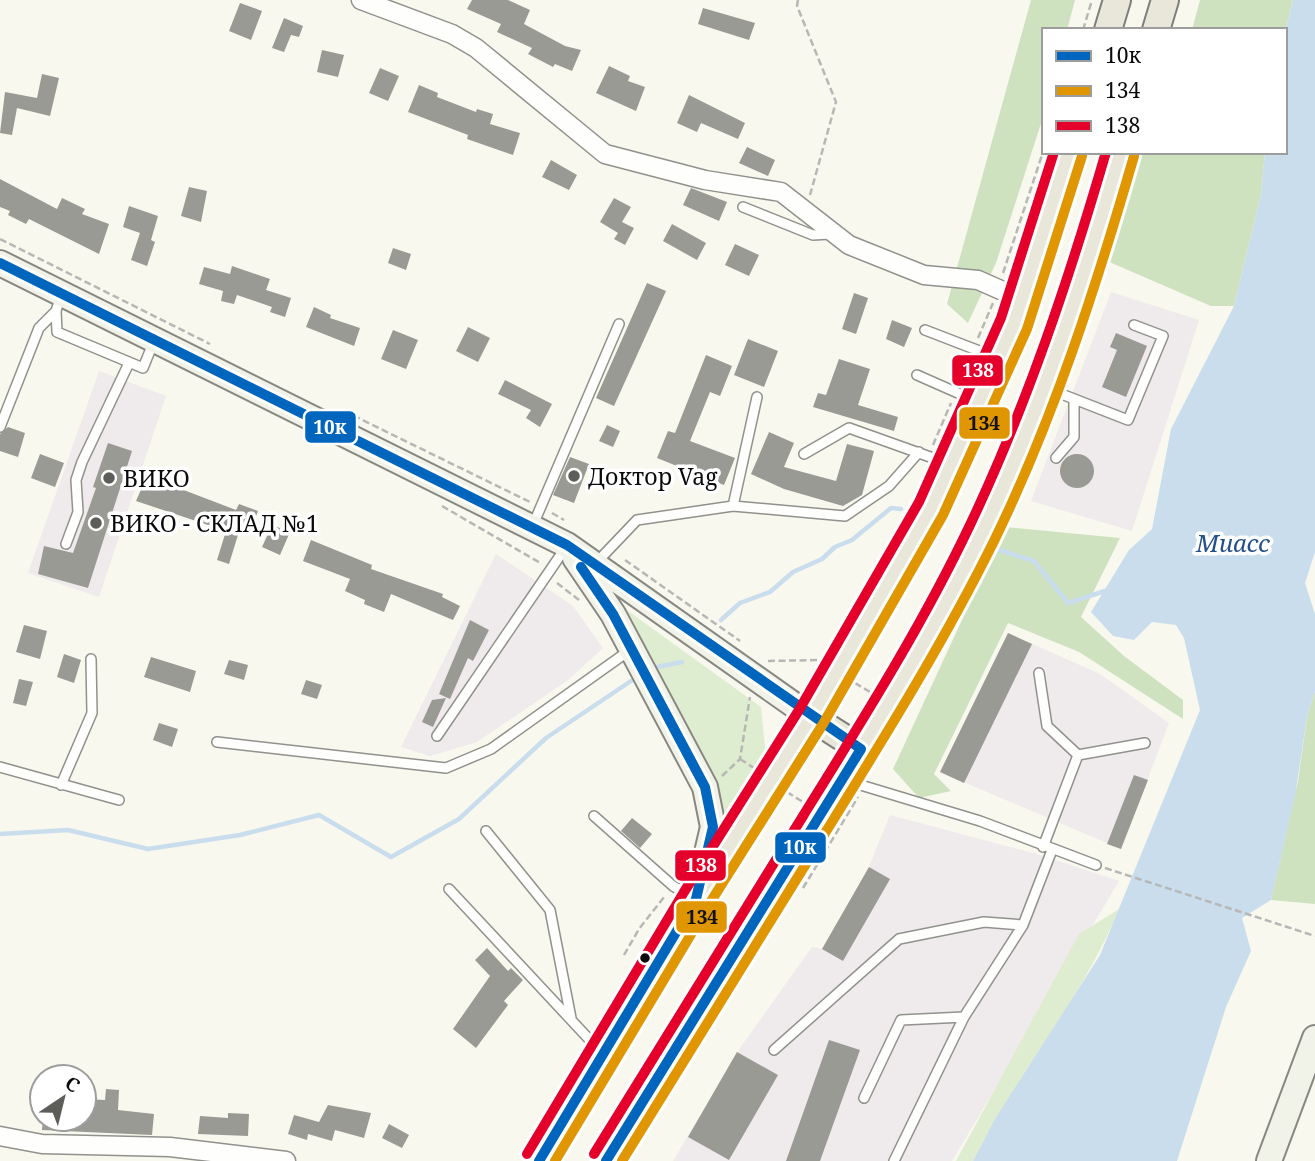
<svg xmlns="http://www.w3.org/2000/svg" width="1315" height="1161" font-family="'Noto Serif',serif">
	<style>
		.industrial { fill: #efeaeb }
		.green { fill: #deecd0 }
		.forest { fill: #cee2c0 }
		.water { fill: #c9dded }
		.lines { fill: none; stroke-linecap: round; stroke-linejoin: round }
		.stream { stroke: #c9dded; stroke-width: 4.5 }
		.building { fill: #9a9a94 }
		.service-casing { stroke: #91918d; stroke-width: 12 }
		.minor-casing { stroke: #91918d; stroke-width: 21 }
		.secondary-casing { stroke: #888883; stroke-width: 28 }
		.primary-casing { stroke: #7e7e7a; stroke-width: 30 }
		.path { stroke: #b7b7b5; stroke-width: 2.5; stroke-dasharray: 7 3.5; stroke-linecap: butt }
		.service { stroke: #fefefc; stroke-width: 9 }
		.minor { stroke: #fefefc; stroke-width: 18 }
		.secondary { stroke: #f2f3e8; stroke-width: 24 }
		.primary { stroke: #e8e7d9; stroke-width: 26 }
		.bus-1-casing { stroke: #fff; stroke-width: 16 }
		.bus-2-casing { stroke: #fff; stroke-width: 16 }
		.bus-3-casing { stroke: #fff; stroke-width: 16 }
		.bus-1 { stroke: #0065bd; stroke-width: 10 }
		.bus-2 { stroke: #df9601; stroke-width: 10 }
		.bus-3 { stroke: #e4002b; stroke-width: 10 }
		.poi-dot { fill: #5d5d5a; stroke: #fff; stroke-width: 2.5 }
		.bus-dot { fill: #0a0a0a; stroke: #fff; stroke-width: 2.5 }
		.labels { text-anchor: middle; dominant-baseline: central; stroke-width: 7; stroke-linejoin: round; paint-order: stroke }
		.poi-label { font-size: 23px; fill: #0a0a0a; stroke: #fff; text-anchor: start }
		.water-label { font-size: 24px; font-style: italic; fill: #24508b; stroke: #fff }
		.line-badge { stroke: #fff; stroke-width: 2.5 }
		.badge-label { font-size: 19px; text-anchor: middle; font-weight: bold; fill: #fff }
		.pale-badge-label { font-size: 19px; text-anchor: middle; font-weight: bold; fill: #111 }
	</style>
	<rect width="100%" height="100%" fill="#f8f8ee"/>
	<path class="industrial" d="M1111,292L1199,320L1132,531L1031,501Z
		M99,371L166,396L99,597L28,573Z
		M496,554L573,606L603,648L568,680L477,742L430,756L401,747Z
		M1008,633L1100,674L1169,723L1121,849L940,772Z
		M890,815L1040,855L1119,881L952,1161H673L740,1048L812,947L822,949L869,867Z"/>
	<path class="green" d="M624,608L761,707L766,756L727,817L684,721Z
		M1119,909C1082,999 1017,1074 973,1161H956L1079,934Z"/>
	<path class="forest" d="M1031,0H1075L1067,30H1044V114L996,263L968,323L947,304Z
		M1200,0H1293L1285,32V30H1192Z
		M1143,152H1265L1261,195L1234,306H1211L1107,261Z
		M1005,527L1120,538L1081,617L1124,656L1183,700V719L1079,652L1008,623L934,774L951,791L919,798L893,769Z
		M1315,691V904L1271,900L1298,781L1307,717Z"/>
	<path class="water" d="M1293,0H1315V552L1305,583L1315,614V691L1307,717L1295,796L1271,900L1242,918L1251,951L1226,1007L1177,1161H973L995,1119L1100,955L1200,710L1184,638L1176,625L1152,622L1134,640L1113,636L1091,612L1129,550L1152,529L1171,429L1234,306L1261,195L1265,152H1285V32Z"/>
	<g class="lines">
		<path class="stream" d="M993,548L1034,561L1068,603L1105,591
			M721,620L740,603L770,592L793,572L822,559L835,547L852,540L891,508L901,509
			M652,668L682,662
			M0,834L68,830L148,849L240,835L319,815L391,857L459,819L546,738L631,681"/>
	</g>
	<path class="building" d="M472,0H508L530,10L524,24L565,46L581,50L572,71L555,64L553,67L528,54L532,48L497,32L501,24L467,9Z
		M240,3L262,11L251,40L229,31Z
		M703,8L755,23L749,40L698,24Z
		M284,18L303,26L299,37L291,35L284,52L272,48Z
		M322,50L344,55L338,77L317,72Z
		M609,66L630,76L628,81L645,87L636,111L596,93Z
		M380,68L399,76L388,101L369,93Z
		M42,74L59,78L50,116L17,108L12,135L0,133L5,92L37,98Z
		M419,85L438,93L437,97L476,112L477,109L493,114L490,124L520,133L513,155L467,139L468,135L408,112Z
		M689,95L745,123L738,139L701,123L697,132L677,123Z
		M747,147L775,160L768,176L739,163Z
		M551,160L577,175L569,190L542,177Z
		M0,179L57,209L62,198L85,209L82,214L109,224L99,254L29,219L26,224L8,215L10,211L0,207Z
		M189,187L207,191L201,222L181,216Z
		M691,188L727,202L719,221L683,205Z
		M614,198L631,207L622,222L634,228L625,245L614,239L618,233L600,222Z
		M129,206L158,216L151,240L155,242L147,266L131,260L140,233L123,227Z
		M672,224L706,243L697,260L663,241Z
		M735,244L759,255L749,276L725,265Z
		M393,248L411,254L406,270L388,263Z
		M232,266L270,279L266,290L291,298L285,317L270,312L272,307L237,295L234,304L221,301L223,291L199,284L204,267L230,274Z
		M647,283L666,291L614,406L596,398Z
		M854,293L868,298L856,334L842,329Z
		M314,307L331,315L330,318L360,328L354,346L306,327Z
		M892,320L912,328L904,347L886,339Z
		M468,327L490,338L478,362L456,351Z
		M393,330L418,340L406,369L381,359Z
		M1116,333L1147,346L1126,397L1102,387L1117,350L1110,347Z
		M748,339L778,351L764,387L734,375Z
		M706,355L732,366L720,396L710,392L690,441L735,458L724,485L657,458L668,431L675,433Z
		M839,359L870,369L858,405L898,417L894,431L813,407L818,393L826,395Z
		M505,380L552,404L540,427L526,418L531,410L498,394Z
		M607,425L620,431L613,447L599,441Z
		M8,427L25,433L18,457L0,451V434Z
		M769,432L794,443L784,467L836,481L847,444L874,451L862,495L843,506L784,489L751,474Z
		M108,443L132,451L88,588L38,574L44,546L73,553L96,488L93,487Z
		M1060 471a17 17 0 1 1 34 0a17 17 0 1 1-34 0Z
		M40,454L64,463L55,487L31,478Z
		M570,457L589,464L574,503L553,495Z
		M147,476L236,510L239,504L258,511L252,526L242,522L229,564L217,560L226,531L136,501Z
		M272,525L290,532L280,555L262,547Z
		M311,540L372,565L371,569L443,594L442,597L460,606L453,620L391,594L384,612L364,604L365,600L345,591L350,579L303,561Z
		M470,620L489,630L473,661L468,658L450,699L439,694Z
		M24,625L47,631L40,659L16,652Z
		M1008,633L1032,644L964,783L940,772Z
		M64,654L81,660L74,683L57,677Z
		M151,657L196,671L190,692L144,677Z
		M229,660L248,665L244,680L224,674Z
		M19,679L33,682L26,706L13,703Z
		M306,680L322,685L317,699L301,694Z
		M446,698L433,727L422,722L432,700Z
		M159,723L178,729L172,747L153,740Z
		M1134,775L1148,780L1121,849L1107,844Z
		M632,818L652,834L640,848L621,831Z
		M869,867L890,879L843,961L822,949Z
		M487,948L508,971L511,968L523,980L504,1001L508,1005L476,1048L453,1029L490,976L475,960Z
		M829,1040L860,1050L820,1161H786Z
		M737,1052L778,1075L729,1160L688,1137Z
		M106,1089L119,1090L118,1110L154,1114L152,1135L42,1130L43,1119H84L85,1099L105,1100Z
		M328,1105L371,1113L364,1138L335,1130L332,1141L308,1134L307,1140L288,1134L294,1115L319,1122Z
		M228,1113L249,1114L248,1136L198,1134L200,1116L228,1118Z
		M389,1124L409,1135L402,1148L382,1138Z"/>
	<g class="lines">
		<g class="service-casing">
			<path id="service" d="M743,207L813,235L830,234
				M61,295L56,311L57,332L143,368L154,341
				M925,330L995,357
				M917,375L976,401
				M1046,388L1128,420L1163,336L1134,325
				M0,427L39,328L56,311
				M804,454L849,428L947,463
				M1056,458L1074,437V399
				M733,506L757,397
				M533,525L619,324
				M66,544L78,512L76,480L82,462L129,363
				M596,563L637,520L733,506L845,516L889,486L919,452
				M1039,673L1047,726L1078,755L1145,743
				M437,736L566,547
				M217,742L446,768L491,749L630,650
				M0,767L119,800
				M844,780L980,821L1096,865
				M61,785L92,713L91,659
				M594,816L673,886L692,897
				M486,831L550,910L571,1018
				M1043,847L1078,755
				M449,889L601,1052
				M774,1050L899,939L984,922L1023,925
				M864,1098L901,1020L964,1017
				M894,1161L964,1017L1023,925L1052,850"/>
		</g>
		<g class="minor-casing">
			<path id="minor" d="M361,0L452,34L476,48L605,154L705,180L781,192L849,245L924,275L978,280L1021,299
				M0,1136L42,1144L170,1147L286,1161"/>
		</g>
		<g class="secondary-casing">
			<path id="secondary" d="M0,263L567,545L811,717
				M575,558L613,614L705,787L713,827L699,887
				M1269,1161L1315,1038"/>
		</g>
		<g class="primary-casing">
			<path id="primary" d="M1108,30L1117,0
				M1156,30L1165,0
				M811,717L861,749
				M539,1161L696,899L811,717L931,508L1014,323L1069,152
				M606,1161C674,1051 742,941 811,830C871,733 932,636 982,533C1041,410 1083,283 1121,152"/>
		</g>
		<path class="path" d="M798,0L797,6L836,102L810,195
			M1083,30L1092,0
			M0,239L210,344
			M1003,273L1044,149
			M978,338L993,303
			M960,380L970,358
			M344,411L530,502
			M933,445L951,403
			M442,506L542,564
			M552,513L564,520
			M625,560L740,641
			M557,583L579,600
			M768,661L820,660
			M855,683L870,692
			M740,759L754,768
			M722,776L740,759L750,697
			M787,792L803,802
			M1105,868L1315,936
			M803,888L858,797
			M624,955L639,929L665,896"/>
		<use href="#service" class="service"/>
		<use href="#minor" class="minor"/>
		<use href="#secondary" class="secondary"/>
		<use href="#primary" class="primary"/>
		<g class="bus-1-casing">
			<path id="bus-1" d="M0,263L567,545L861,749L606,1161
				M539,1161L696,899L713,827L705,787L613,614L581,567"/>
		</g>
		<g class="bus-2-casing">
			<path id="bus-2" d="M555,1161L708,906L823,724L943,515L1027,329L1082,156
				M622,1161C687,1056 752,951 817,846C879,746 942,646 994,541C1054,418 1096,287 1134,156"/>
		</g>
		<g class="bus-3-casing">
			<path id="bus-3" d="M527,1154L684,892L799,710L919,502L1001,318L1054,152
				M594,1154C664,1041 734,928 803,816C862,721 922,626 970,525C1027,405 1069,279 1106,152"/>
		</g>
		<use href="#bus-1" class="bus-1"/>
		<use href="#bus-2" class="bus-2"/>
		<use href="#bus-3" class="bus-3"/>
	</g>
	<g class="poi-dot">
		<circle cx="574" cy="476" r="7"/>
		<circle cx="109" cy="478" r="7"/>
		<circle cx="96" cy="523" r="7"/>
	</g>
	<circle class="bus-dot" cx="645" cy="958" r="6"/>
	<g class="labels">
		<g class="poi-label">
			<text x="588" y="476">Доктор Vag</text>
			<text x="123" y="478">ВИКО</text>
			<text x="110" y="523">ВИКО - СКЛАД №1</text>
		</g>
		<g class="water-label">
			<text x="1233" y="542">Миасс</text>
		</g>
	</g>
	<g class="line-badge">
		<rect x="951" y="354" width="53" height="33" rx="7" fill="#e4002b"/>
		<rect x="958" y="406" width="53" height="34" rx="7" fill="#df9601"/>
		<rect x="304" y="410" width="53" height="34" rx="7" fill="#0065bd"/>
		<rect x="774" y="831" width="53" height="33" rx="7" fill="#0065bd"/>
		<rect x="674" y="849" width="53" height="33" rx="7" fill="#e4002b"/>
		<rect x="675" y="900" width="53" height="34" rx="7" fill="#df9601"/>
	</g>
	<g class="badge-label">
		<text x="978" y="377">138</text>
		<text x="330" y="434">10к</text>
		<text x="800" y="854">10к</text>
		<text x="701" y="872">138</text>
	</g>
	<g class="pale-badge-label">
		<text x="984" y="430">134</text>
		<text x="702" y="924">134</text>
	</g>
	<rect x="1042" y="28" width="245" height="126" fill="#ffffff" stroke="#9d9d9d" stroke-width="2"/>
	<rect x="1056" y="51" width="35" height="10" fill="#0065bd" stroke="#9d9d9d" stroke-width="2"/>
	<text x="1105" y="63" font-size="21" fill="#0a0a0a">10к</text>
	<rect x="1056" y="86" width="35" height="10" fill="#df9601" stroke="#9d9d9d" stroke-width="2"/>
	<text x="1105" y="98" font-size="21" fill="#0a0a0a">134</text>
	<rect x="1056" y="121" width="35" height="10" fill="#e4002b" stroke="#9d9d9d" stroke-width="2"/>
	<text x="1105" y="133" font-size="21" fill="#0a0a0a">138</text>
	<g transform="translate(63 1098) rotate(35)"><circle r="33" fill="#ffffff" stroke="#9d9d9d" stroke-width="2"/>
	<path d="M0-5L12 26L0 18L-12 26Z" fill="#5d5d5a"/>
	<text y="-10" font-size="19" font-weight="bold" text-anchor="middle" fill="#0a0a0a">С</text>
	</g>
</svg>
